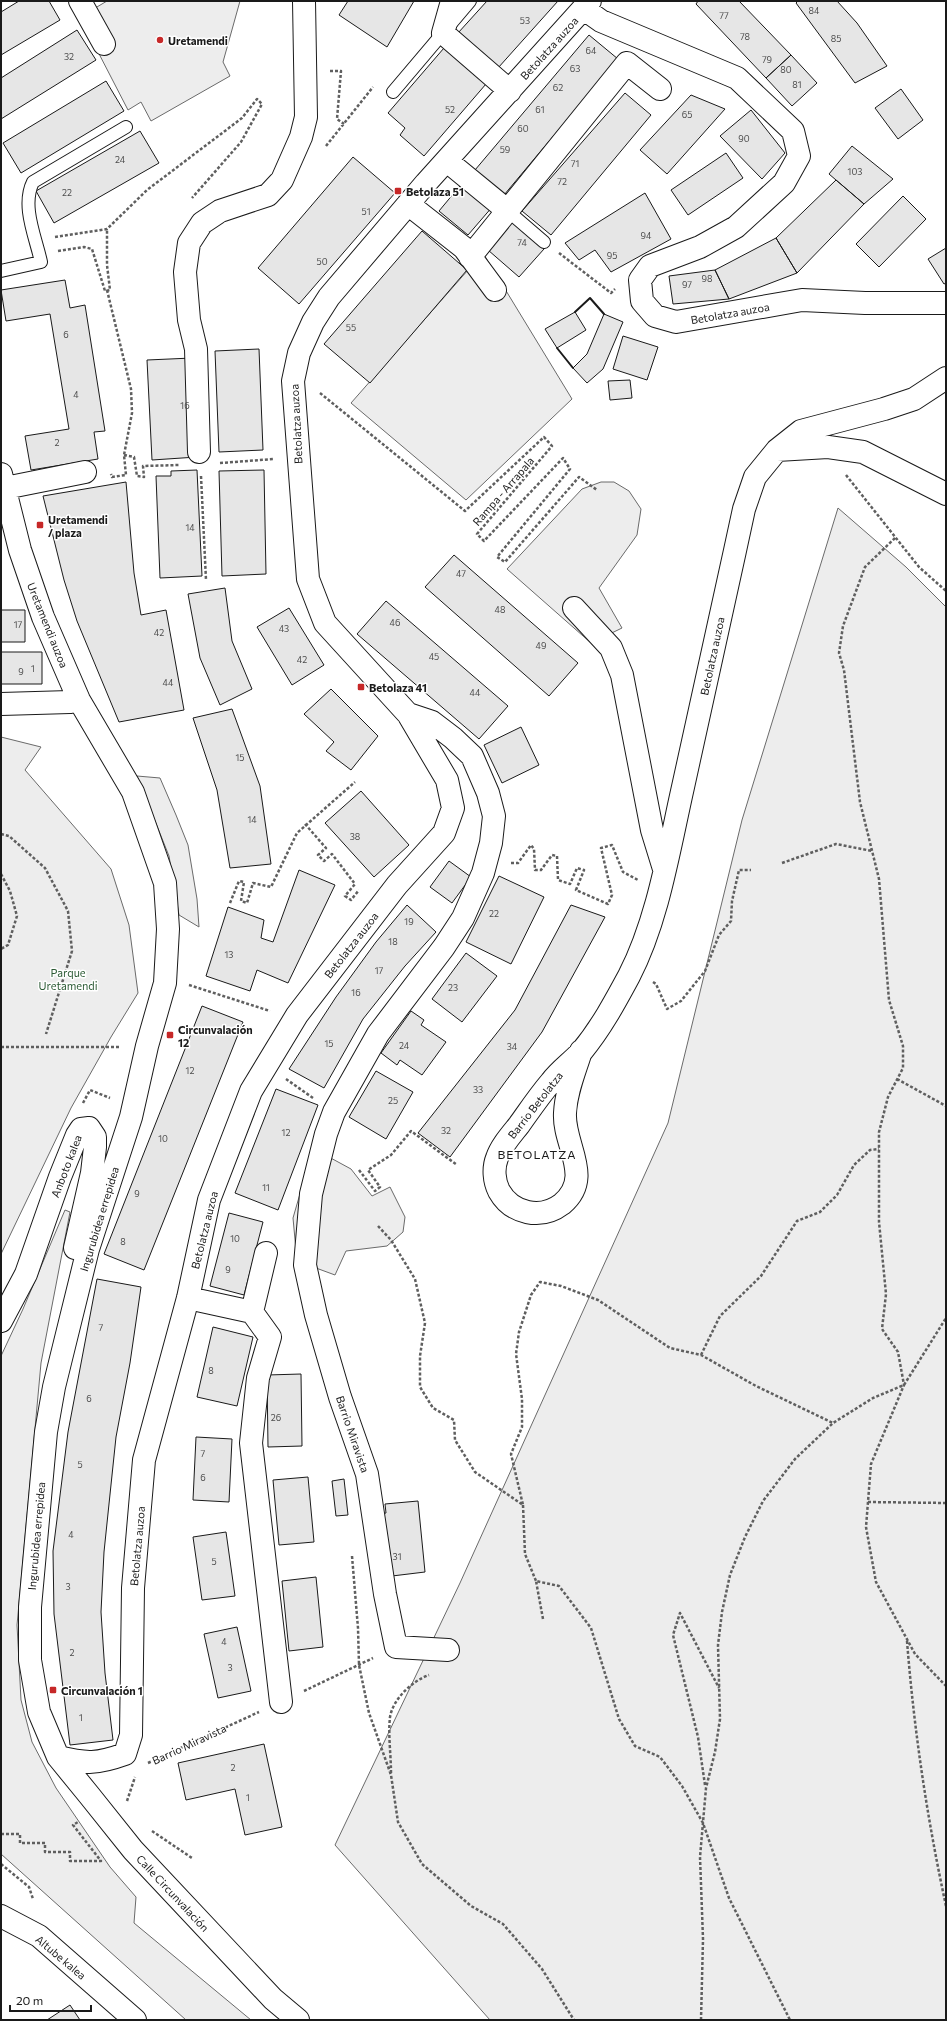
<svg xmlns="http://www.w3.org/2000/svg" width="947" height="2021" font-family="Commissioner,sans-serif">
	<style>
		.built { fill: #ededed; stroke: #6a6a6a }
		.building { fill: #e6e6e6; stroke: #1a1a1a }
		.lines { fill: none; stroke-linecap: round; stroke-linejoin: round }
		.lane-casing { stroke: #1a1a1a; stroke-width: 14 }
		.street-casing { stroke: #1a1a1a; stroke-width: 24 }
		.path { stroke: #5f5f5f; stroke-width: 2.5; stroke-dasharray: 3 2; stroke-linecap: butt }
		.lane { stroke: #fff; stroke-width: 12 }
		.street { stroke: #fff; stroke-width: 22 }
		.wall { stroke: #1a1a1a; stroke-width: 2 }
		.poi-dot { fill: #c62828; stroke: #fff; stroke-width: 1.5 }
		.labels { text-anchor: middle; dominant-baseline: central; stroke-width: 3; stroke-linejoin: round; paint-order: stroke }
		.number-label { font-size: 9px; fill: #4d4d4d }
		.poi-label { font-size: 11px; font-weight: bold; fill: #1a1a1a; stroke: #fff; text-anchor: start }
		.street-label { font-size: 11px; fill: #1a1a1a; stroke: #fff }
		.park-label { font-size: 11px; fill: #2b5a34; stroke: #fff }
		.neighbourhood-label { font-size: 12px; letter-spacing: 1px; fill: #1a1a1a; stroke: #fff }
	</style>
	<rect width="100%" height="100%" fill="#fff"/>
	<path class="built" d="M107,1H240L223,62L230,76L151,121L141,102L128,110L80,17Z
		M483,253L572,399L466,500L351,403Z
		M601,482H614L629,491L641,509L637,535L599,588L622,628L591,643L507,569L582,489Z
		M838,508L906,567L946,607V2020H490L335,1845L460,1583L668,1123L742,820Z
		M1,737L41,747L25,770L111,869L129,925L138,993L111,1037L71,1108L1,1254Z
		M137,776L160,778L176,815L188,845L197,899L199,927L179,915L169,856Z
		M316,1150L351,1169L372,1196L390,1187L405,1217L403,1232L387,1246L346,1251L335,1275L297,1261L293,1218L306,1173Z
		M65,1210L70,1212L41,1363L17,1625L21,1700L32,1742L56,1788L110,1867L136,1897L134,1923L251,2020H186L1,1854V1356L23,1309Z"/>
	<path class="building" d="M19,1H49L60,20L1,55V12Z
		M348,1H414L387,47L339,15Z
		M487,1H558L498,68L458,33Z
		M698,1H739L791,55L766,78L696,4Z
		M798,1H837L857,23L887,66L855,83L796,3Z
		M77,30L96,60L1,119V78Z
		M589,35L618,59L504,195L475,170Z
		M444,48L486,84L424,156L400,135L405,128L388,113Z
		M791,55L817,83L792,106L766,78Z
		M106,81L124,111L21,173L3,143Z
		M901,89L923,120L898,139L875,108Z
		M625,93L651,115L551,235L522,211Z
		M691,95L725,109L667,174L640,150Z
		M751,110L785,153L762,179L720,136Z
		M140,131L159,163L54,223L36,191Z
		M852,146L893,179L864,204L829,174Z
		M726,153L743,178L688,215L671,190Z
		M353,157L395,193L299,304L258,268Z
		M836,180L864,204L797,273L776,238Z
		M464,181L493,206L468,235L439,211Z
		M645,193L671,239L611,272L595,250L579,260L565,243Z
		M903,196L926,219L879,267L856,244Z
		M513,221L544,249L519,277L488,250Z
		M422,231L467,270L370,383L324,344Z
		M776,238L797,273L729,299L715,270Z
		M946,248V283L944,284L928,259Z
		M715,270L729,299L673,304L669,276Z
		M65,280L70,308L85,305L105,431L94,432L98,459L31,470L25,436L69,429L50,314L6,321L1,290Z
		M575,312L586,330L557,348L545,329Z
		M604,314L623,322L603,369L587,383L573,368L587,354Z
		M623,336L658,347L647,380L613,369Z
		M259,349L263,450L219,452L215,351Z
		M192,358L197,457L152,460L147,360Z
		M630,380L632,398L610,400L608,381Z
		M197,470L202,576L160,578L156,476H171V471Z
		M264,470L266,574L222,576L219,471Z
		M126,482L134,573L141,615L166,610L184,710L119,722L77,621L64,580L43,496Z
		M454,555L578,663L549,696L425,587Z
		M225,588L232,641L252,689L220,705L200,658L188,594Z
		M386,601L508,706L479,739L357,634Z
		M289,608L324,665L292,685L257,627Z
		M1,610H25V642H1Z
		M1,652H42V684H1Z
		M331,689L378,736L351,770L326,751L334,742L304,714Z
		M232,709L260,786L271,864L230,868L217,790L193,718Z
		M521,727L539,765L502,783L484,745Z
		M361,791L409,845L374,877L325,823Z
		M449,861L471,877L452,903L430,887Z
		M299,870L335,885L288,983L257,970L250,991L206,976L228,907L264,920L261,938L273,942Z
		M499,876L544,897L511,964L466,942Z
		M407,905L436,932L405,966L363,1019L324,1088L289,1069L336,997L376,942Z
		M571,905L605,917L542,1032L450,1157L418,1133L515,1010Z
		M466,953L497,976L462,1022L432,999Z
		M202,1006L243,1022L144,1270L104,1254Z
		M411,1011L424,1020L421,1025L446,1042L422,1075L400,1060L397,1065L381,1053Z
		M376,1071L413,1092L386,1139L349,1117Z
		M276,1089L318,1105L278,1210L235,1193Z
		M229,1213L263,1222L244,1295L210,1286Z
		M97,1279L141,1287L130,1363L116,1437L104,1552L101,1612L105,1673L113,1740L70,1745L54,1614L53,1551L68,1432Z
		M213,1327L253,1337L237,1406L197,1397Z
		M301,1374L302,1446L268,1447L267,1375Z
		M196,1437L232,1439L229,1502L193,1500Z
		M308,1477L314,1542L279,1545L273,1480Z
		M344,1479L348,1515L336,1516L332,1481Z
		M418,1501L425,1572L392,1576L381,1514L386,1513L385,1504Z
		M226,1532L235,1596L202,1600L193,1537Z
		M316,1577L323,1647L289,1651L282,1581Z
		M237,1627L251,1691L218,1698L204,1634Z
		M264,1744L282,1827L245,1835L235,1789L186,1800L178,1763Z
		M70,2005L80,2020H47Z"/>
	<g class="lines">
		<g class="lane-casing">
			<path id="lane" d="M393,92L470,1
				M508,211L544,242
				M1,271L41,262C36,238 21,206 33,182L126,127"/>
		</g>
		<g class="street-casing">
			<path id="street" d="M80,1L104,44
				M452,1L443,33L510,91
				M584,9L601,21L737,78L793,131L799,156L784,183L736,227L700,247L650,266L640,280L642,301L655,316L676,322L802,300L865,303H946
				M447,161L508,211
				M408,204L464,248L495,290
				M470,257L627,63L660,89
				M777,450L828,447L863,452L946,494
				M199,452L196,349L189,320L185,272L189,243L202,223L220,211L268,195L282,180L301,137L306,117L304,1
				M1,474L20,550L43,617L79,700L133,792L165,883L168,929L165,983L147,1046L131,1117L88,1249L54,1387L46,1432L30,1607V1660L39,1712L58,1757L89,1795L133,1850L273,1999L298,2020
				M5,488L85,472
				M574,608L611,648L622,675L652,830L664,869
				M1,704L70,702L79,700
				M408,714L432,722L453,738L472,756L488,793L494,816L491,843L483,873L463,918L444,947L378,1034L334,1112L326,1134L311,1194L305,1265L316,1315L340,1397L367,1474L385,1594L396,1647L448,1650
				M581,1051C575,1071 566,1091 565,1113C563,1145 594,1177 562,1204C541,1220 512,1214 499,1191C494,1181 493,1168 497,1158C501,1146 511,1135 519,1125C529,1111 539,1096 551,1082C560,1070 572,1062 582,1051C601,1028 615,1002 629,976C658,920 669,849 683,787C703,695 724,602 744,509L755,477L777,450L801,431L884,409L914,399L946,378
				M266,1253L252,1312L270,1337L258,1378L251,1443L281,1702
				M188,1298L252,1312
				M1,1321L26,1274L60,1177L77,1135L81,1129L89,1128L95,1137V1147L92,1173L75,1248
				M58,1757C87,1764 97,1764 125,1754L131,1735L133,1588L144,1460L188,1298L209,1200L251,1091L297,1015L397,885L444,833L453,808L447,780L408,714L325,623L308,579L293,381L299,353L313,322L329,297L426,183L590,1
				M1,1916L39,1936L135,2020"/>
		</g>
		<path class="path" d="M330,71H341L337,119L344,124
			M326,146L373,87
			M55,237L107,229L147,190L242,118L257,99L262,104L241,142L192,198
			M58,251L84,247L92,249L105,291L110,290L107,265V229
			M559,253L611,293L615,289
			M107,290L131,389L132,413L124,455L126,475L112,477L111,474
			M320,393L465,511L544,437L552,446L477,534L484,541L563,458L570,469L497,557L505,562L579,477L597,490
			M124,455L134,457L137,476L144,477L143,466L179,465
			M220,463L274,459
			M846,475L919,567L946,591
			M201,476L206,580
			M895,538L865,567L843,626L839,653L844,670L860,802L879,879L889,1000L903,1046V1068L888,1097L879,1132V1222L886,1294L882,1329L898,1352L904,1385L871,1464L866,1527L876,1582L915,1654L946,1686
			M305,824L326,848L318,855L324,861L332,854L355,884L345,896L351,900L359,890
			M1,834L9,836L45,868L68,911L72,951L46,1034
			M511,863H518L531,845L534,849L535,870H541L552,855L557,856L558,880L570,884L577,868L584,870L576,890L608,904L612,895L601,848L612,845L623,872L638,880
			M782,863L836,844L872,851
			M1,874L10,891L17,916L8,945L1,949
			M230,903L239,881L244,882L241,901L247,903L253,883L271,887L297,833L355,782
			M653,982L656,984L667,1009L681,1001L705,971L719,935L731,921L732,901L739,870H751
			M189,985L270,1011
			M1,1047H120
			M286,1079L313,1098
			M897,1079L946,1106
			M83,1103L90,1090L110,1098
			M359,1170L375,1191L380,1187L368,1170L391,1155L411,1131L457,1165
			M378,1226L391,1240L415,1279L425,1323L420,1356V1387L433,1408L454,1420L455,1440L475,1472L523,1505L511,1454L522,1427V1399L516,1354L519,1332L531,1295L540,1282L561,1286L598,1300L670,1348L701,1355L756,1386L833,1423
			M701,1355L720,1316L761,1276L797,1221L820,1212L837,1195L854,1165L870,1150L879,1149
			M868,1502L946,1503
			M523,1505L525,1554L536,1581
			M352,1556L358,1628L359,1665L369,1713L391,1775L398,1822L422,1864L471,1906L503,1924L542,1969L574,2020
			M543,1619L536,1581L559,1586L591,1628L619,1719L635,1746L660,1757L682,1786L703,1823L729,1898L790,2020
			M907,1641C914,1730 927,1818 946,1906
			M304,1691L373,1658
			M148,1763L259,1712
			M391,1773C391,1755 388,1735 390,1717C393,1699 412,1681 429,1675
			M705,1785L698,1737L673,1635L680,1613L719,1688
			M127,1801L135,1777
			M152,1831L192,1858
			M1,1834H20V1843H45V1852H70V1861H101L73,1825L78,1822
			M1,1864L29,1887L33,1899
			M701,2020L703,1939L700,1857L706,1788L715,1752L720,1719L718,1645L722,1612L730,1575L745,1537L763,1501L795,1459L833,1423L873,1398L904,1385L946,1318"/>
		<use href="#lane" class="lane"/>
		<use href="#street" class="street"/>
		<path class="wall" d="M575,312L590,298L604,314
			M557,348L573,368"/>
	</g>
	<g class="poi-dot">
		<circle cx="160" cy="40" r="4"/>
		<rect x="394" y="187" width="8" height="8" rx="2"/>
		<rect x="36" y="521" width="8" height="8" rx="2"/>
		<rect x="357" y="683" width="8" height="8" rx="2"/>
		<rect x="166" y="1031" width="8" height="8" rx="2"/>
		<rect x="49" y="1686" width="8" height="8" rx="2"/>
	</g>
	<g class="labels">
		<g class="number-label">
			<text x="814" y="10">84</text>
			<text x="724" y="15">77</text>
			<text x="525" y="20">53</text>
			<text x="745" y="36">78</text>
			<text x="836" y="38">85</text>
			<text x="591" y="50">64</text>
			<text x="69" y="56">32</text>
			<text x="767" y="59">79</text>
			<text x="575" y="68">63</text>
			<text x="786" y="69">80</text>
			<text x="797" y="84">81</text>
			<text x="558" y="87">62</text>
			<text x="450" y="109">52</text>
			<text x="540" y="109">61</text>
			<text x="687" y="114">65</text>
			<text x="523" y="128">60</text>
			<text x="744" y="138">90</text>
			<text x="505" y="149">59</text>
			<text x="120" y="159">24</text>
			<text x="575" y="163">71</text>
			<text x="855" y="171">103</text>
			<text x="562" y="181">72</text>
			<text x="67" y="192">22</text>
			<text x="366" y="211">51</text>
			<text x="646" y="235">94</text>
			<text x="522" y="242">74</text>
			<text x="612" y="255">95</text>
			<text x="322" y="261">50</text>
			<text x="707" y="278">98</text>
			<text x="687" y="284">97</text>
			<text x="351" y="327">55</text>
			<text x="66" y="334">6</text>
			<text x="76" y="394">4</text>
			<text x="185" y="405">16</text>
			<text x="57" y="442">2</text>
			<text x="190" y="527">14</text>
			<text x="461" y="573">47</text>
			<text x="500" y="609">48</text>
			<text x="395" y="622">46</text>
			<text x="18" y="624">17</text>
			<text x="284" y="628">43</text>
			<text x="159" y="632">42</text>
			<text x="541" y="645">49</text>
			<text x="434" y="656">45</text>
			<text x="302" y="659">42</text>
			<text x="33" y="668">1</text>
			<text x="21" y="671">9</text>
			<text x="168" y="682">44</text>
			<text x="475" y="692">44</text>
			<text x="240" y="757">15</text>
			<text x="252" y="819">14</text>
			<text x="355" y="836">38</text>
			<text x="494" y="913">22</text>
			<text x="409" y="921">19</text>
			<text x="393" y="941">18</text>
			<text x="229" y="954">13</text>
			<text x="379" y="970">17</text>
			<text x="453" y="987">23</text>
			<text x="356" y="992">16</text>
			<text x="329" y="1043">15</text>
			<text x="404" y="1045">24</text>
			<text x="512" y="1046">34</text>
			<text x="190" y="1070">12</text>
			<text x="478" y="1089">33</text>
			<text x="393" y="1100">25</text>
			<text x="446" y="1130">32</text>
			<text x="286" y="1132">12</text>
			<text x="163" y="1138">10</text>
			<text x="266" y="1187">11</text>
			<text x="137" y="1193">9</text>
			<text x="235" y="1238">10</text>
			<text x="123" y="1241">8</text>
			<text x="228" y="1269">9</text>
			<text x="101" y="1327">7</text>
			<text x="211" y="1370">8</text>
			<text x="89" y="1398">6</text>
			<text x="276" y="1417">26</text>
			<text x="203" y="1453">7</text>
			<text x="80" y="1464">5</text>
			<text x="203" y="1477">6</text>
			<text x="71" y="1534">4</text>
			<text x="397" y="1556">31</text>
			<text x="214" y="1561">5</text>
			<text x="68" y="1586">3</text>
			<text x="224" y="1641">4</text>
			<text x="72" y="1652">2</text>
			<text x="230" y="1667">3</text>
			<text x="81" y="1717">1</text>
			<text x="233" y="1767">2</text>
			<text x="248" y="1797">1</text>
		</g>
		<g class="poi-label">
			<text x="168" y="40">Uretamendi</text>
			<text x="406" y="191">Betolaza 51</text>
			<text x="48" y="519">Uretamendi<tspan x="48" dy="13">/ plaza</tspan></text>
			<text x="369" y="687">Betolaza 41</text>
			<text x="178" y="1029">Circunvalación<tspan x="178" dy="13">12</tspan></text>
			<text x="61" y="1690">Circunvalación 1</text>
		</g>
		<g class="street-label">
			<text transform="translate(549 48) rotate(-48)">Betolatza auzoa</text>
			<text transform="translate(730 313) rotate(-10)">Betolatza auzoa</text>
			<text transform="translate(296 424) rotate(-93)">Betolatza auzoa</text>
			<text transform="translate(503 491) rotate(-49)">Rampa - Arrapala</text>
			<text transform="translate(48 625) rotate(68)">Uretamendi auzoa</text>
			<text transform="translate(712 656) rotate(-78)">Betolatza auzoa</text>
			<text transform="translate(351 945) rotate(-52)">Betolatza auzoa</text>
			<text transform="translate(535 1105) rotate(-52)">Barrio Betolatza</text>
			<text transform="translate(66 1166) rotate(-69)">Anboto kalea</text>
			<text transform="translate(99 1219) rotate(-73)">Ingurubidea errepidea</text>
			<text transform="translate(204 1230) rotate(-76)">Betolatza auzoa</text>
			<text transform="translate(353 1434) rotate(71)">Barrio Miravista</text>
			<text transform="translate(36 1536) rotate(-85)">Ingurubidea errepidea</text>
			<text transform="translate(137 1546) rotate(-85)">Betolatza auzoa</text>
			<text transform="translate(189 1744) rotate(-25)">Barrio Miravista</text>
			<text transform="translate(173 1893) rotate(47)">Calle Circunvalación</text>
			<text transform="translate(61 1957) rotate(40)">Altube kalea</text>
		</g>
		<g class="park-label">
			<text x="68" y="972">Parque<tspan x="68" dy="13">Uretamendi</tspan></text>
		</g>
		<g class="neighbourhood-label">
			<text x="537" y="1154">BETOLATZA</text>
		</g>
	</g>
	<rect width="947" height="2021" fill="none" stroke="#1a1a1a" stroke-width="4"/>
	<path d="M10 2005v6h81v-6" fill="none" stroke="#1a1a1a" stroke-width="2"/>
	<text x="16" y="2005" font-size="12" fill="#1a1a1a" stroke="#ffffff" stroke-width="3" paint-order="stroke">20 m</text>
</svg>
